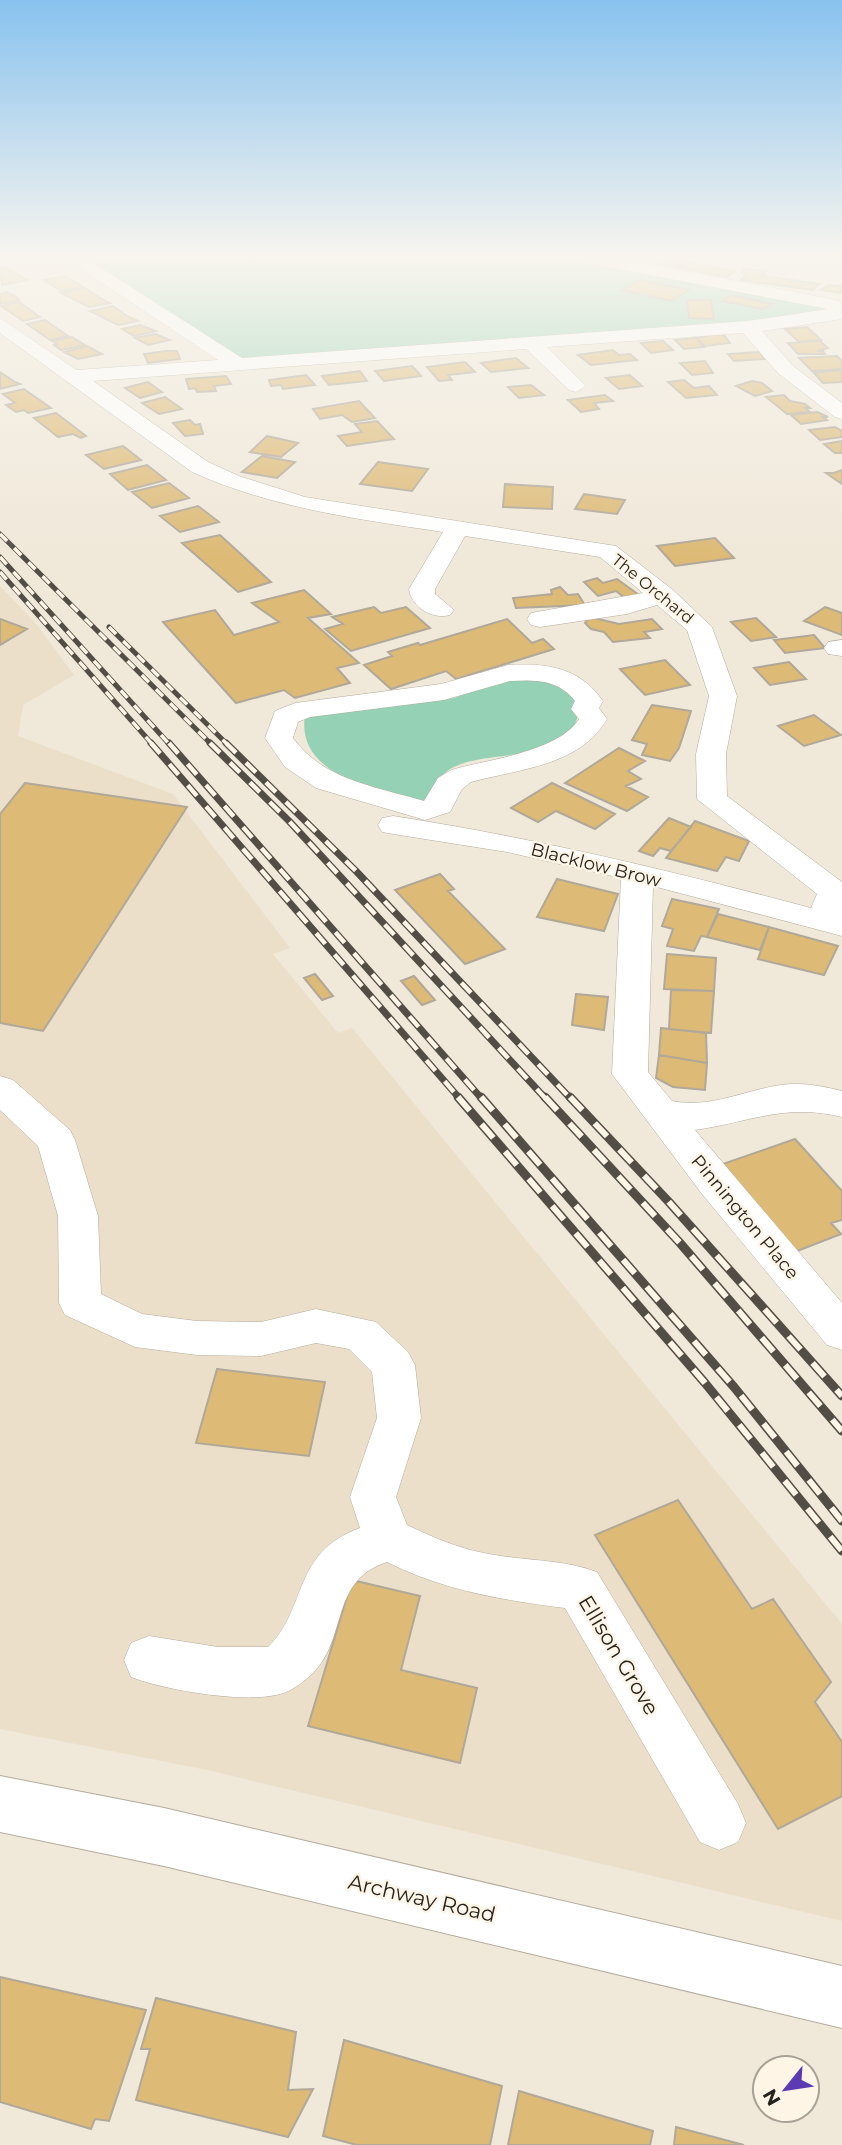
<svg xmlns="http://www.w3.org/2000/svg" width="842" height="2145" font-family="Montserrat,sans-serif">
	<style>
		.built { fill: #ebdfc9 }
		.green { fill: #95d2b5 }
		.building { fill: #ddba76; stroke: #b0a899; stroke-width: 2 }
		.lines { fill: none; stroke-linecap: round; stroke-linejoin: round }
		.minor-casing { stroke: #b4ac9d; stroke-width: 1 }
		.secondary-casing { stroke: #b4ac9d; stroke-width: 2 }
		.minor { fill: #fff; fill-rule: evenodd }
		.secondary { fill: #fff; fill-rule: evenodd }
		.rail-far2-casing { stroke: #524e46; stroke-width: 5 }
		.rail-far1-casing { stroke: #524e46; stroke-width: 7 }
		.rail-casing { stroke: #524e46; stroke-width: 9 }
		.rail-far2 { stroke: #fef5e6; stroke-width: 3.5; stroke-dasharray: 10; stroke-linecap: butt }
		.rail-far1 { stroke: #fef5e6; stroke-width: 4.5; stroke-dasharray: 14; stroke-linecap: butt }
		.rail { stroke: #fef5e6; stroke-width: 6; stroke-dasharray: 18; stroke-linecap: butt }
		.labels { text-anchor: middle; dominant-baseline: central; stroke-width: 5; stroke-linejoin: round; paint-order: stroke }
		.far-street-label { font-size: 16px; fill: #26231e; stroke: #fef5e6 }
		.street-label { font-size: 18px; fill: #26231e; stroke: #fef5e6 }
		.near-street-label { font-size: 21px; fill: #26231e; stroke: #fef5e6 }
	</style>
	<rect width="100%" height="100%" fill="#f0e8d9"/>
	<path class="built" d="M0,586L37,625L74,675L23,705L18,736L173,794L290,948L273,954L338,1033L352,1028L842,1624V1921L207,1770L0,1729Z"/>
	<path class="green" d="M77,257H592L842,307V313L748,327L238,364Z
		M543,678L576,694L577,719C561,768 471,746 444,774C437,780 435,790 431,798L423,801C380,790 295,777 305,715L454,698L502,680Z"/>
	<path class="building" d="M670,259L686,262L677,267L661,264Z
		M686,262L702,265L693,270L677,267Z
		M702,265L719,268L710,274L693,270Z
		M6,267L27,280L2,285L0,268Z
		M719,268L735,271L727,277L710,274Z
		M743,269L766,271L764,276L819,284L813,290L741,280L747,274L741,273Z
		M66,276L83,287L61,291L44,280Z
		M640,280L689,290L671,301L622,290Z
		M829,285L842,286V293L821,290Z
		M85,288L100,298L110,303L89,307L61,293Z
		M6,292L14,295L19,300L0,304V294Z
		M731,295L772,304L763,309L722,301Z
		M687,300H711L714,319L689,318Z
		M19,302L40,317L23,321L1,306Z
		M113,306L127,316L138,321L118,325L90,311Z
		M45,320L68,336L50,340L27,324Z
		M140,325L156,331L134,336L122,329Z
		M807,327L821,340L799,342L785,329Z
		M155,334L170,340L148,345L135,338Z
		M715,334L724,335L730,343L705,346L696,338Z
		M72,337L85,345L61,350L54,345L57,344L52,341Z
		M696,338L704,347L684,349L675,340Z
		M663,341L673,350L651,353L641,343Z
		M820,341L828,348L817,351H823L825,354H798L788,343Z
		M87,346L102,354L78,359L64,352Z
		M613,350L619,355L630,354L637,360L591,365L578,355Z
		M166,351H177L180,359L148,363L144,354Z
		M759,352L765,359L734,361L728,354Z
		M837,356L842,361V369L812,371L799,358Z
		M516,358L528,368L491,372L481,363Z
		M705,361L713,373L692,375L680,363Z
		M465,362L475,372L448,375L452,380L439,381L427,367Z
		M412,366L421,376L384,381L375,371Z
		M842,370V382L823,383L814,373Z
		M360,371L367,381L329,385L322,376Z
		M0,372L15,382L20,384L0,389Z
		M306,375L315,385L283,389L281,385L271,386L269,380Z
		M630,375L642,386L619,389L606,378Z
		M226,376L231,384L214,386L216,391L197,392L195,388L189,389L186,379Z
		M684,380L694,388L709,386L717,395L686,398L668,382Z
		M752,381L762,383L772,391L755,396L736,386Z
		M148,382L162,392L140,398L125,388Z
		M531,385L544,395L519,398L508,387Z
		M24,389L51,408L28,413L24,410L16,412L6,405L15,403L3,394Z
		M605,395L613,401L594,403L599,409L581,412L568,400Z
		M784,395L790,401L805,404L810,408H805L810,412L787,414L766,397Z
		M165,397L182,409L159,414L142,403Z
		M359,401L375,418L352,422L342,415L320,419L313,409Z
		M817,412L828,417H823L827,420L801,424L791,415Z
		M56,413L86,436L81,438L73,434L58,437L34,418Z
		M190,420L195,425L200,424L203,434L185,436L173,423Z
		M377,421L394,439L347,446L338,436L362,432L355,424Z
		M835,427L842,431V437L820,440L809,430Z
		M267,436L298,443L281,457L250,452Z
		M842,441V453H835L824,444Z
		M123,446L141,460L104,469L86,455Z
		M262,456L295,462L277,478L242,472Z
		M378,462L428,469L412,491L360,484Z
		M147,465L166,480L128,490L110,474Z
		M842,470V484L826,473H834Z
		M169,483L189,498L152,508L132,492Z
		M505,484L553,487L552,509L503,507Z
		M584,494L625,500L617,514L575,509Z
		M198,506L219,522L180,532L160,516Z
		M220,535L271,582L238,592L182,543Z
		M715,538L734,558L675,566L657,546Z
		M597,578L603,583L617,579L639,595L625,598L616,591L598,596L584,582Z
		M560,587L568,595L578,594L585,605L516,608L513,598L552,594L551,590Z
		M304,590L331,614L308,618L359,663L337,668L350,683L295,698L284,690L236,703L163,622L215,610L234,635L279,622L252,603Z
		M374,607L381,613L406,607L430,628L351,651L325,629L343,624L332,617Z
		M825,607L842,613V635L804,621Z
		M590,617L619,624L652,619L662,629L644,632L650,638L613,642L604,632L591,629L585,623Z
		M756,618L776,637L751,641L731,622Z
		M0,619L27,629L0,645Z
		M507,619L532,643L543,639L554,649L456,679L446,671L391,689L364,665L392,656L388,652L418,643L420,645Z
		M814,635L825,648L785,653L774,640Z
		M665,660L690,685L645,695L620,669Z
		M789,662L806,679L770,685L754,668Z
		M652,705L691,711L679,748L670,761L642,755L647,744L632,740Z
		M814,715L841,735L804,746L778,726Z
		M619,748L645,761L628,771L641,779L626,786L648,797L627,811L565,783Z
		M25,783L187,807L43,1031L0,1023V814Z
		M552,783L615,814L595,829L556,811L538,822L511,808Z
		M669,818L691,827L671,851L660,848L653,856L639,851Z
		M695,821L749,841L739,861L726,857L717,871L666,858Z
		M440,874L454,889L448,891L505,949L465,964L395,890Z
		M557,879L618,894L604,931L537,917Z
		M672,899L719,909L707,937L701,936L694,951L667,946L673,929L662,926Z
		M718,914L769,927L760,950L707,937Z
		M769,927L838,946L824,975L758,959Z
		M667,954L716,958L714,991L664,989Z
		M315,974L333,996L322,1000L304,978Z
		M414,976L435,1000L422,1005L401,981Z
		M671,990L714,991L711,1033L669,1029Z
		M576,994L608,997L604,1030L572,1025Z
		M661,1028L706,1033L707,1063L659,1055Z
		M659,1055L707,1063L705,1090L673,1087L656,1078Z
		M795,1139L842,1191V1220L831,1223L841,1234L792,1253L723,1164Z
		M217,1369L325,1382L309,1456L196,1443Z
		M678,1500L752,1609L773,1599L831,1682L815,1702L842,1742V1796L778,1829L595,1535Z
		M352,1580L420,1596L401,1670L477,1688L460,1763L308,1726Z
		M0,1977L146,2010L109,2121L95,2119L91,2129L0,2102Z
		M156,1998L296,2032L288,2090L313,2089L288,2137L136,2100L150,2049H141Z
		M344,2040L502,2086L490,2145H357L323,2136Z
		M519,2091L653,2131L650,2145H508Z
		M676,2127L744,2145H674Z"/>
	<g class="lines">
		<g class="minor-casing">
			<path id="minor" d="M63,257H84L242,358L748,321L828,309L582,262L574,257H612L841,301L842,319L762,331L793,366L842,403V419L835,417L779,374L743,333L547,347L586,386L576,392L569,390L526,349L93,381L208,462L239,476L305,497L616,546L673,590L712,627L737,696L726,754L727,796L842,882V936L653,886L648,1072L672,1101C709,1109 745,1090 781,1085C802,1082 822,1086 842,1091V1117C785,1103 750,1122 695,1130L842,1303V1350L827,1345L702,1194L612,1074L621,878L507,852L393,834L382,832L378,825L382,818L393,816C535,838 672,871 811,908L817,894L697,799L696,754L709,696L687,630L657,605L627,614L540,627L531,625L527,619L531,613L643,593L600,557L465,536L435,589V594L454,610L450,615C433,620 411,607 409,589L443,532C357,519 272,508 192,472L0,333V318L77,370L218,360Z
				M842,640V656L828,654L824,648L828,642Z
				M508,665C547,663 579,667 603,701L599,708L607,719C580,766 519,769 471,782L462,789L450,812L425,820L316,788L285,767L265,738L275,711L295,703L441,684ZM510,681C535,680 558,679 575,701L571,709L579,719C559,752 485,760 451,770L438,778L424,801C377,787 323,780 293,738L298,722L310,717L444,700Z
				M0,1076L13,1080L70,1130L75,1140L98,1216L101,1294L142,1314L197,1321L261,1322L316,1309L376,1322L408,1352L415,1365L421,1418L396,1497L407,1525C434,1538 460,1549 489,1554C525,1561 563,1559 597,1572L738,1804L746,1823L738,1842L719,1850L700,1842L565,1608C503,1600 445,1591 387,1562C333,1579 346,1631 319,1666C309,1678 295,1690 280,1694C246,1704 164,1690 131,1677L124,1660L131,1643L149,1636L218,1647H268C308,1609 291,1553 360,1528L350,1497L377,1418L372,1372L349,1349L316,1343L261,1356L197,1355L135,1347L65,1315L59,1303L58,1216L38,1146L0,1110Z"/>
		</g>
		<g class="secondary-casing">
			<path id="secondary" d="M0,1776L164,1808L842,1966V2028L164,1866L0,1832Z"/>
		</g>
		<use href="#minor" class="minor"/>
		<use href="#secondary" class="secondary"/>
		<g class="rail-far2-casing">
			<path id="rail-far2" d="M0,534L212,745
				M0,557L170,745
				M0,572L153,745
				M109,627L228,745"/>
		</g>
		<g class="rail-far1-casing">
			<path id="rail-far1" d="M151,743L460,1099
				M169,743L482,1099
				M210,743L289,821L546,1099
				M226,743L356,871L571,1099"/>
		</g>
		<g class="rail-casing">
			<path id="rail" d="M458,1097L705,1383L842,1551
				M481,1097L734,1387L842,1521
				M545,1097L680,1243L842,1431
				M570,1097L668,1201L842,1396"/>
		</g>
		<use href="#rail-far2" class="rail-far2"/>
		<use href="#rail-far1" class="rail-far1"/>
		<use href="#rail" class="rail"/>
	</g>
	<linearGradient id="sky" x2="0" y2="1"><stop stop-color="#88c2ee"/><stop offset="0.46" stop-color="#f8f5ee"/><stop offset="1" stop-color="#f8f5ee" stop-opacity="0"/></linearGradient>
	<rect width="842" height="558" fill="url(#sky)"/>
	<g class="labels">
		<g class="far-street-label">
			<text transform="translate(653 589) rotate(39)">The Orchard</text>
		</g>
		<g class="street-label">
			<text transform="translate(596 865) rotate(14)">Blacklow Brow</text>
			<text transform="translate(745 1217) rotate(50)">Pinnington Place</text>
		</g>
		<g class="near-street-label">
			<text transform="translate(619 1655) rotate(59)">Ellison Grove</text>
			<text transform="translate(422 1898) rotate(13)">Archway Road</text>
		</g>
	</g>
	<g transform="translate(786 2089) rotate(240)"><circle r="33" fill="#fef5e6" stroke="#a8a196" stroke-width="2"/>
	<path d="M0-5L12 26L0 18L-12 26Z" fill="#5c3ab2"/>
	<text y="-10" font-size="19" font-weight="bold" text-anchor="middle" fill="#26231e">N</text>
	</g>
</svg>
